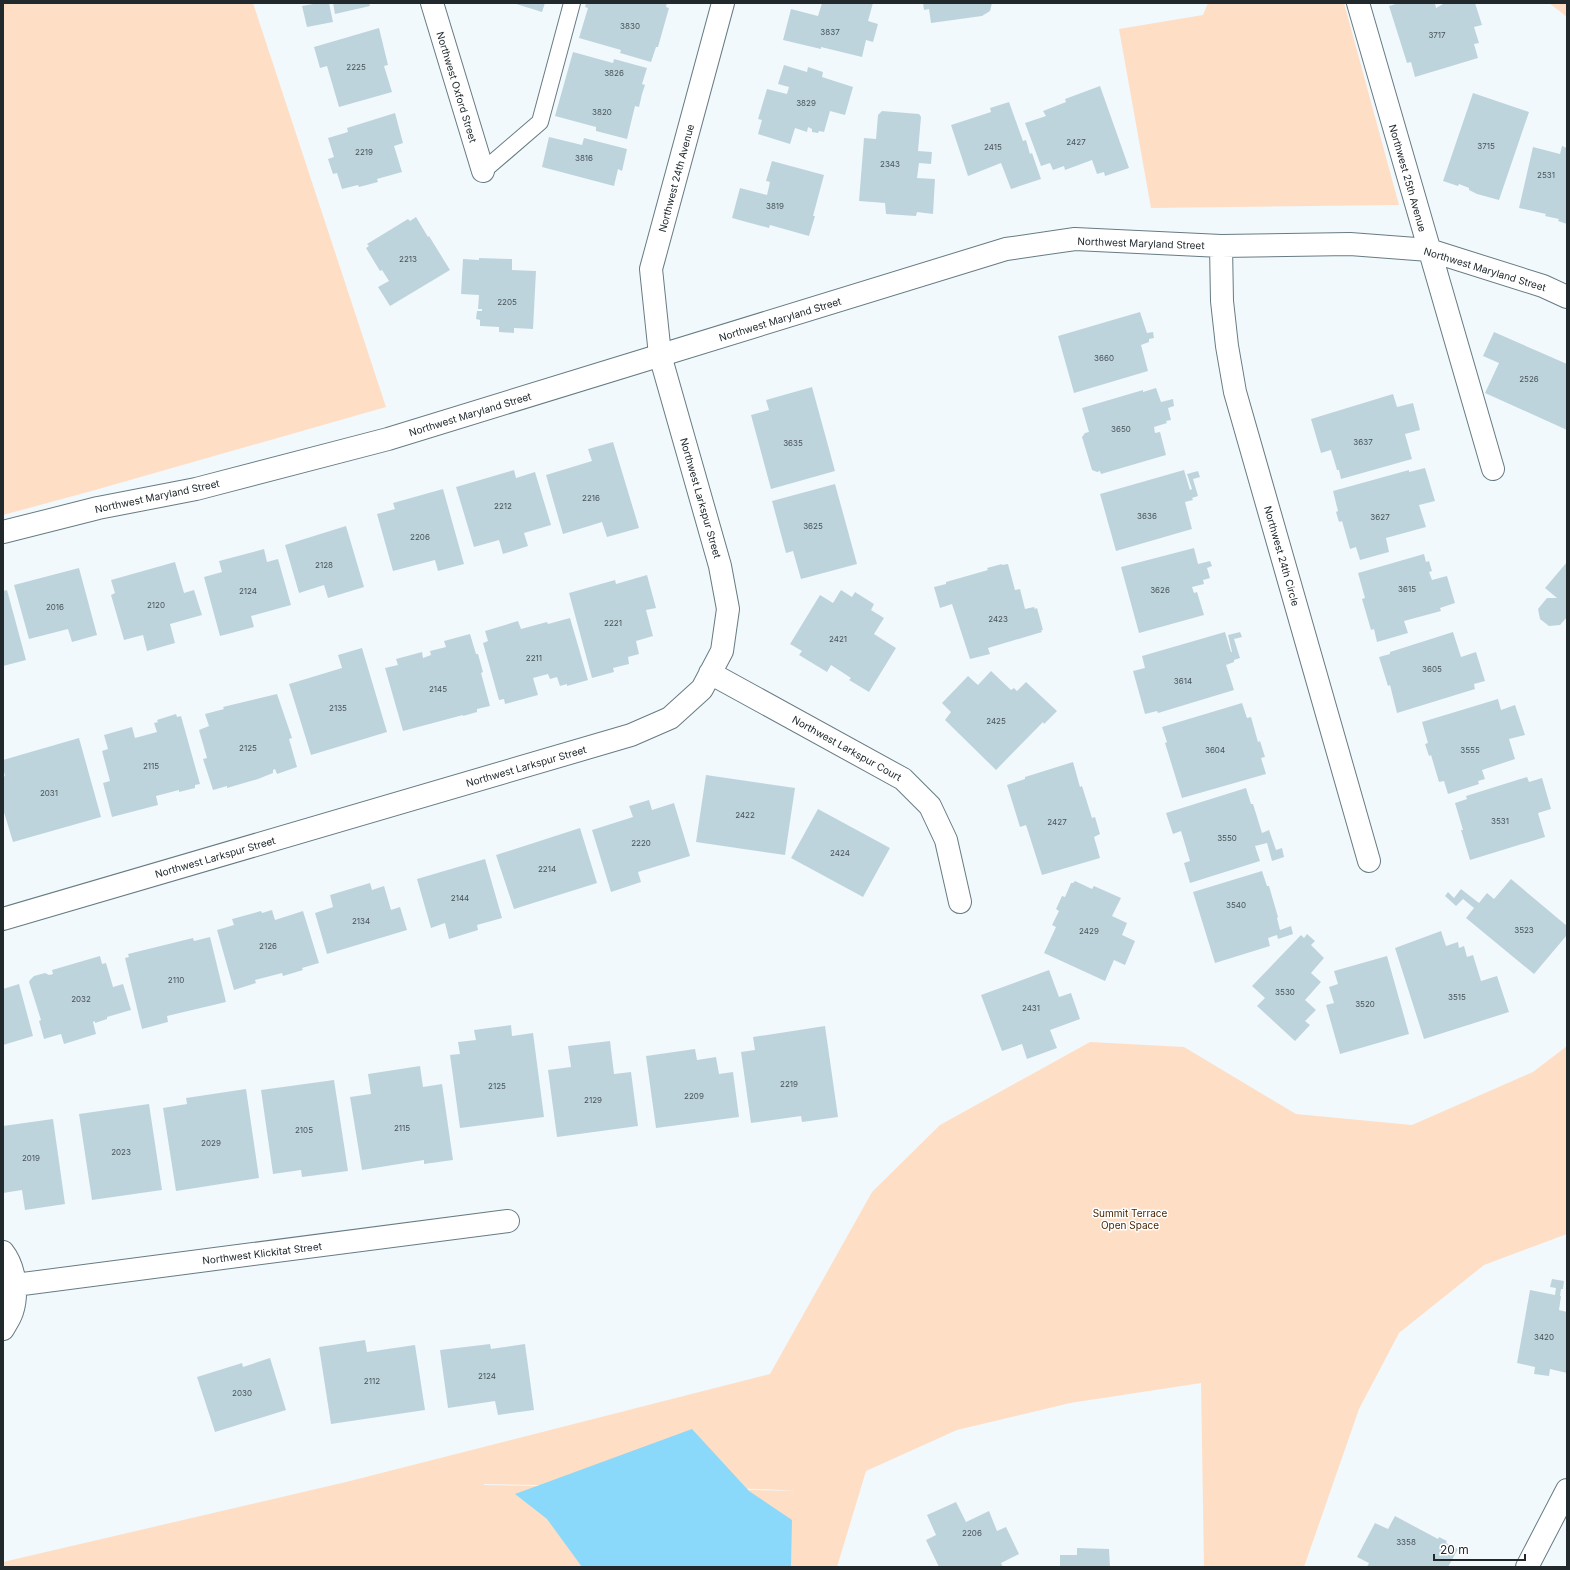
<svg xmlns="http://www.w3.org/2000/svg" width="1570" height="1570" font-family="Inter,sans-serif">
	<style>
		.green { fill: #ffdec6; fill-rule: evenodd }
		.water { fill: #8ad9fa }
		.building { fill: #bed4dd }
		.lines { fill: none; stroke-linecap: round; stroke-linejoin: round }
		.service-casing { stroke: #677b83; stroke-width: 18 }
		.minor-casing { stroke: #677b83; stroke-width: 24 }
		.service { stroke: #fff; stroke-width: 16 }
		.minor { stroke: #fff; stroke-width: 22 }
		.labels { text-anchor: middle; dominant-baseline: central; stroke-width: 3; stroke-linejoin: round; paint-order: stroke }
		.number-label { font-size: 8px; fill: #485459 }
		.street-label { font-size: 10px; fill: #21292d; stroke: #fff }
		.park-label { font-size: 10px; fill: #492400; stroke: #fff }
	</style>
	<rect width="100%" height="100%" fill="#f1f9fd"/>
	<path class="green" d="M3,3H253L386,407L88,492L3,515Z
		M1208,3H1344L1399,205L1151,208L1119,29L1203,15Z
		M1549,3H1567V17Z
		M1090,1042L1184,1047L1296,1114L1412,1125L1533,1072L1567,1046V1234L1484,1265L1399,1333L1359,1409L1304,1567H1204L1201,1383L1070,1403L957,1430L866,1471L837,1567H3V1562L346,1482L770,1374L872,1192L940,1125ZM484,1484L760,1489L797,1491L484,1485Z"/>
	<path class="water" d="M692,1429L749,1491L792,1520L791,1567H582L547,1519L515,1494Z"/>
	<path class="building" d="M319,3H329L333,22L307,27L302,6Z
		M333,3H369L370,6L335,14Z
		M513,3H545L542,12Z
		M586,3H667L666,7L669,8L658,47H656L651,62L620,53L621,50L579,38L588,8L585,7Z
		M822,3H873L868,21L878,24L873,42L866,40L862,57L821,47V49L783,40L791,9L818,16Z
		M923,3H992L990,11L982,16L931,23L929,9L924,10Z
		M1399,3H1435L1436,8L1445,3H1475L1482,25L1474,27L1479,43L1474,44L1478,58L1415,77L1411,62L1407,63L1389,6Z
		M379,28L388,65L384,66L392,92L339,107L327,66L320,68L314,47Z
		M573,52L613,63L614,59L647,68L642,84L645,85L642,94L639,107L635,106L627,139L596,131V127L555,116Z
		M784,65L807,72L808,67L823,72L822,77L853,87L845,115L830,111L824,132L819,131L818,133L812,132V129L808,127L807,132L795,128L790,144L758,134L762,120L758,119L767,89L787,94L789,87L778,84Z
		M1100,86L1129,168L1105,176L1104,172L1097,174L1092,160L1065,170L1064,166L1053,170L1050,163L1041,166L1025,123L1046,116L1043,111L1066,102L1065,99Z
		M1473,93L1529,112L1499,200L1477,194L1469,190V188L1459,184L1458,186L1443,181Z
		M1009,102L1023,141L1026,140L1030,154L1032,153L1041,179L1011,189L1001,163L968,176L951,125L991,112L990,108Z
		M882,111L919,114L921,117L918,151L932,152L931,164L919,163L917,178L935,179L933,214L917,212L916,216L886,214L885,203L859,201L864,138L876,139L878,115Z
		M395,113L403,143L394,146L402,172L377,179L378,182L359,187L358,185L342,189L337,173L333,174L328,159L334,157L328,138L348,132L347,128Z
		M549,137L582,145L584,138L627,149L622,171L618,169L614,186L542,167Z
		M1562,146L1567,148V224L1558,221L1559,219L1545,216L1546,214L1519,208L1533,147L1560,154Z
		M772,161L824,175L813,216H815L809,236L770,225L769,228L732,218L740,188L767,195L770,182L766,181Z
		M416,217L428,237L429,236L450,270L390,306L378,287L389,281L382,270L380,271L366,248L369,246L367,244L408,219L410,221Z
		M479,258L512,259V270L536,271L533,329L514,328V333L499,332V327L480,326V320L476,319L477,311H482V309H478L479,295L461,294L463,259L479,260Z
		M1140,312L1147,333L1153,332L1154,338L1149,339V342L1141,345L1148,371L1074,393L1058,336Z
		M1494,332L1567,364V430L1485,393L1499,363L1483,356Z
		M812,387L835,471L771,489L751,415L769,410L766,400Z
		M1156,388L1161,402L1173,399L1174,406L1168,408L1171,420L1166,421L1167,423L1154,427L1155,433L1160,432L1166,455L1101,474L1100,471L1097,472L1092,470L1082,437L1085,433L1089,432L1082,408L1143,390V392Z
		M1393,394L1397,407L1413,403L1420,430L1405,434L1412,459L1341,479L1339,470H1337L1331,450L1321,453L1311,419Z
		M613,442L639,528L607,537L602,522L563,534L546,475L592,461L588,449Z
		M1425,468L1435,501L1419,505L1426,527L1386,538L1389,552L1360,560L1356,547L1350,549L1342,521L1339,522L1336,512L1338,511L1333,491L1409,470V472Z
		M514,470L516,478L535,472L551,525L524,533L528,546L503,554L499,540L474,547L456,487Z
		M1184,470L1190,490L1192,489L1187,474L1198,471L1200,477L1193,479L1198,496L1192,498L1193,500L1185,502L1192,529L1116,551L1100,494Z
		M835,484L857,564L801,579L793,551L786,553L772,501Z
		M443,489L464,564L438,571L435,560L393,571L377,514L395,509L393,503Z
		M346,526L364,587L328,598L324,585L299,593L285,545Z
		M1194,548L1198,564L1210,561L1212,566L1207,568L1210,578L1203,580L1204,584L1192,587L1194,593L1197,592L1204,615L1139,633L1121,567Z
		M264,549L267,562L278,559L291,605L251,616L254,627L220,636L204,577L222,572L219,561Z
		M1424,554L1426,562L1429,561L1432,571L1429,572L1432,580L1447,576L1455,603L1440,608L1441,611L1404,621L1408,633L1377,642L1374,629L1371,630L1362,599L1365,598L1358,573Z
		M175,562L184,593L194,590L202,615L170,624L175,643L147,651L143,635L124,640L111,595L115,593L111,580Z
		M1567,562V617L1560,625L1549,626L1540,619L1538,609L1547,598H1557L1545,588Z
		M1002,564V565L1008,564L1015,590L1020,589L1025,609L1034,607L1035,609L1037,608L1043,630H1041L1042,632L988,648L990,654L970,659L952,604L940,608L934,587L946,584V582L988,570L987,568Z
		M79,568L97,635L72,642L68,629L29,639L14,585Z
		M647,575L656,608L646,610L653,636L636,641L639,654L628,657L629,664L613,668L614,672L592,678L569,593L615,580L616,584Z
		M7,590L26,660L3,666V591Z
		M841,590L852,597L855,592L874,604L871,610L884,618L874,634L896,648L869,692L849,680L851,678L831,665L827,672L799,655L802,651L790,644L820,595L833,603Z
		M570,618L588,680L567,686V684L560,686L557,677L550,679L548,674L533,678L538,695L505,704L504,699L499,700L483,643L488,641L485,631L518,621L521,629L547,622L548,624Z
		M1225,632L1231,652H1232L1228,635L1240,632L1242,637L1234,639L1240,658L1234,660V662L1226,665L1234,690L1158,713L1157,711L1145,714L1133,671L1145,668L1142,656Z
		M1453,632L1461,657L1476,652L1485,681L1474,684L1475,689L1397,713L1390,685L1388,686L1379,657L1390,654V652Z
		M470,634L476,654H478L483,672L481,673L490,706L477,709V712L463,716V715L403,731L385,668L398,665L396,659L422,652L423,658L431,655L430,651L446,647L444,641Z
		M362,648L387,732L311,755L289,684L342,668L338,655Z
		M991,671L1011,690L1014,688L1017,691L1026,682L1057,711L1044,724L1043,722L996,770L945,720L951,712L942,703L968,676L978,685Z
		M277,694L292,738L289,739L297,767L277,774L275,769L273,770V773L258,779L227,788V786L213,790L203,759L207,758L199,730L209,726L205,714L224,709L223,707Z
		M1498,699L1501,710L1515,705L1525,735L1509,739L1515,759L1482,770L1485,779L1478,781L1479,784L1448,794L1444,781L1439,782L1431,755L1429,756L1425,744L1428,743L1422,722Z
		M1242,703L1247,718L1251,717L1258,742L1260,741L1265,757L1261,758L1266,774L1182,798L1165,743L1167,742L1162,727Z
		M176,714L177,717L181,716L200,784L195,785V788L179,792V790L156,796L158,805L112,817L103,783L110,781L102,751L108,749L104,735L132,727L135,738L157,732L154,723L158,722L157,720Z
		M79,738L101,817L13,842L3,809V777L5,776L3,768V760Z
		M1073,762L1080,787L1082,786L1092,818L1095,817L1100,834L1094,837L1100,858L1042,875L1026,825L1020,827L1007,785L1025,779V777Z
		M706,775L795,788L785,855L696,842Z
		M1527,777L1529,782L1542,778L1551,809L1538,813L1545,837L1470,860L1461,830H1463L1455,803L1467,799L1466,796Z
		M1246,788L1251,804H1253L1262,833L1269,830L1276,850L1282,848L1284,857L1272,861L1267,843L1255,846L1260,861L1190,883L1184,863L1190,861L1181,831L1173,834L1166,813Z
		M649,800L652,810L674,803L690,856L638,872L641,882L611,892L592,830L633,817L629,806Z
		M818,809L890,848L863,897L791,858Z
		M580,828L597,883L514,909L496,855Z
		M485,859L502,918L477,925L478,930L449,939L445,923L431,928L417,879Z
		M1262,871L1267,886H1269L1278,917L1277,918L1280,930L1291,926L1293,934L1278,939L1277,935L1268,938L1270,946L1215,963L1193,892Z
		M1511,879L1567,926V935L1534,974L1466,918L1474,908L1463,899L1456,906L1445,896L1448,892L1454,898L1461,889L1479,903L1487,893L1494,899Z
		M1075,881L1092,889L1094,886L1121,898L1112,916L1127,923L1122,935L1135,941L1125,965L1114,960L1105,981L1044,953L1056,927L1052,925L1059,911L1056,909L1062,896L1065,897L1071,883H1073Z
		M370,883L372,890L384,886L391,910L400,907L407,930L327,954L315,913L333,907L330,895Z
		M272,910L275,920L303,911L319,963L302,968L303,970L283,976L282,973L255,980L256,983L234,990L217,930L234,925L232,919L261,911L262,913Z
		M1441,931L1446,946L1458,942L1459,948L1464,946L1467,957L1473,955L1481,981L1497,976L1509,1012L1424,1039L1395,948Z
		M1307,934L1315,941L1311,945L1324,958L1311,973L1321,982L1305,1000L1316,1010L1305,1021L1310,1025L1295,1041L1257,1006L1265,998L1252,986L1301,935L1304,938Z
		M210,937L226,1002L167,1016L168,1022L142,1029L125,958L129,957L128,954L193,938L194,941Z
		M100,956L102,964L106,963L113,987L123,984L131,1010L107,1017V1019L95,1023V1021L93,1022L96,1034L64,1044L61,1034L44,1039L39,1021L41,1020L29,982L30,980L34,976L45,973L49,975L53,974L52,970Z
		M1387,956L1409,1034L1340,1054L1326,1005L1334,1003L1329,987L1338,984L1334,971Z
		M1049,970L1059,997L1071,993L1080,1019L1050,1030L1057,1048L1027,1059L1022,1044L1002,1051L981,995Z
		M19,984L33,1036L3,1045V989Z
		M511,1025L512,1036L533,1033L544,1117L460,1128L450,1055L460,1054L458,1042L476,1040L474,1030Z
		M825,1026L838,1117L802,1122L801,1116L751,1123L741,1052L755,1050L753,1037Z
		M610,1041L614,1074L631,1072L638,1126L557,1137L548,1070L571,1067L568,1046Z
		M695,1049L697,1060L716,1057L719,1074L733,1072L739,1117L656,1128L646,1056Z
		M420,1066L423,1087L442,1084L453,1160L424,1164V1160L362,1170L350,1097L371,1094L368,1074Z
		M334,1080L348,1171L302,1177L301,1170L273,1174L261,1090Z
		M246,1089L259,1178L176,1191L163,1108L187,1104L186,1098Z
		M149,1104L162,1190L92,1200L79,1114Z
		M53,1119L65,1204L25,1210L22,1190L3,1193V1126Z
		M1552,1279L1564,1281L1563,1289H1561L1560,1296H1561L1559,1310L1567,1312V1373L1550,1369L1549,1376L1534,1374L1535,1367L1517,1363L1530,1290L1555,1295L1556,1288L1550,1287Z
		M365,1340L367,1352L415,1345L425,1410L331,1424L319,1347Z
		M490,1344L491,1349L525,1344L534,1410L498,1415L495,1401L448,1408L440,1350Z
		M270,1358L286,1410L215,1432L197,1377L242,1363L243,1367Z
		M956,1502L966,1522L989,1511L997,1531L1006,1527L1019,1554L1001,1563L1003,1567H939L926,1540L936,1535L927,1515Z
		M1395,1516L1438,1539L1439,1537L1447,1541L1446,1543L1458,1549L1448,1567H1367L1369,1563L1357,1557L1375,1523L1388,1529Z
		M1077,1548L1109,1549L1110,1567H1060V1555H1077Z"/>
	<g class="lines">
		<g class="service-casing">
			<path id="service" d="M483,171L540,122L572,3"/>
		</g>
		<g class="minor-casing">
			<path id="minor" d="M432,3L483,171
				M1358,3L1493,469
				M1221,246L1222,301L1227,346L1235,392L1369,861
				M3,532L98,508L196,489L388,439L1006,249L1075,239L1221,246L1350,244L1429,250L1543,286L1567,297
				M710,673L903,779L930,806L946,840L960,902
				M3,919L631,735L670,718L702,689L722,651L728,609L720,566L660,355L651,269L723,3
				M3,1252C15,1267 18,1294 12,1312C10,1318 6,1324 3,1329
				M15,1285L508,1221
				M1527,1567L1567,1490"/>
		</g>
		<use href="#service" class="service"/>
		<use href="#minor" class="minor"/>
	</g>
	<g class="labels">
		<g class="number-label">
			<text x="630" y="26">3830</text>
			<text x="830" y="32">3837</text>
			<text x="1437" y="35">3717</text>
			<text x="356" y="67">2225</text>
			<text x="614" y="73">3826</text>
			<text x="806" y="103">3829</text>
			<text x="602" y="112">3820</text>
			<text x="1076" y="142">2427</text>
			<text x="1486" y="146">3715</text>
			<text x="993" y="147">2415</text>
			<text x="364" y="152">2219</text>
			<text x="584" y="158">3816</text>
			<text x="890" y="164">2343</text>
			<text x="1546" y="175">2531</text>
			<text x="775" y="206">3819</text>
			<text x="408" y="259">2213</text>
			<text x="507" y="302">2205</text>
			<text x="1104" y="358">3660</text>
			<text x="1529" y="379">2526</text>
			<text x="1121" y="429">3650</text>
			<text x="1363" y="442">3637</text>
			<text x="793" y="443">3635</text>
			<text x="591" y="498">2216</text>
			<text x="503" y="506">2212</text>
			<text x="1147" y="516">3636</text>
			<text x="1380" y="517">3627</text>
			<text x="813" y="526">3625</text>
			<text x="420" y="537">2206</text>
			<text x="324" y="565">2128</text>
			<text x="1407" y="589">3615</text>
			<text x="1160" y="590">3626</text>
			<text x="248" y="591">2124</text>
			<text x="156" y="605">2120</text>
			<text x="55" y="607">2016</text>
			<text x="998" y="619">2423</text>
			<text x="613" y="623">2221</text>
			<text x="838" y="639">2421</text>
			<text x="534" y="658">2211</text>
			<text x="1432" y="669">3605</text>
			<text x="1183" y="681">3614</text>
			<text x="438" y="689">2145</text>
			<text x="338" y="708">2135</text>
			<text x="996" y="721">2425</text>
			<text x="248" y="748">2125</text>
			<text x="1215" y="750">3604</text>
			<text x="1470" y="750">3555</text>
			<text x="151" y="766">2115</text>
			<text x="49" y="793">2031</text>
			<text x="745" y="815">2422</text>
			<text x="1500" y="821">3531</text>
			<text x="1057" y="822">2427</text>
			<text x="1227" y="838">3550</text>
			<text x="641" y="843">2220</text>
			<text x="840" y="853">2424</text>
			<text x="547" y="869">2214</text>
			<text x="460" y="898">2144</text>
			<text x="1236" y="905">3540</text>
			<text x="361" y="921">2134</text>
			<text x="1524" y="930">3523</text>
			<text x="1089" y="931">2429</text>
			<text x="268" y="946">2126</text>
			<text x="176" y="980">2110</text>
			<text x="1285" y="992">3530</text>
			<text x="1457" y="997">3515</text>
			<text x="81" y="999">2032</text>
			<text x="1365" y="1004">3520</text>
			<text x="1031" y="1008">2431</text>
			<text x="789" y="1084">2219</text>
			<text x="497" y="1086">2125</text>
			<text x="694" y="1096">2209</text>
			<text x="593" y="1100">2129</text>
			<text x="402" y="1128">2115</text>
			<text x="304" y="1130">2105</text>
			<text x="211" y="1143">2029</text>
			<text x="121" y="1152">2023</text>
			<text x="31" y="1158">2019</text>
			<text x="1544" y="1337">3420</text>
			<text x="487" y="1376">2124</text>
			<text x="372" y="1381">2112</text>
			<text x="242" y="1393">2030</text>
			<text x="972" y="1533">2206</text>
			<text x="1406" y="1542">3358</text>
		</g>
		<g class="street-label">
			<text transform="translate(457 87) rotate(73)">Northwest Oxford Street</text>
			<text transform="translate(676 178) rotate(-75)">Northwest 24th Avenue</text>
			<text transform="translate(1408 178) rotate(74)">Northwest 25th Avenue</text>
			<text transform="translate(1141 243) rotate(2)">Northwest Maryland Street</text>
			<text transform="translate(1485 269) rotate(17)">Northwest Maryland Street</text>
			<text transform="translate(780 319) rotate(-17)">Northwest Maryland Street</text>
			<text transform="translate(470 414) rotate(-17)">Northwest Maryland Street</text>
			<text transform="translate(157 496) rotate(-12)">Northwest Maryland Street</text>
			<text transform="translate(701 498) rotate(74)">Northwest Larkspur Street</text>
			<text transform="translate(1282 556) rotate(74)">Northwest 24th Circle</text>
			<text transform="translate(847 748) rotate(29)">Northwest Larkspur Court</text>
			<text transform="translate(526 766) rotate(-16)">Northwest Larkspur Street</text>
			<text transform="translate(215 857) rotate(-16)">Northwest Larkspur Street</text>
			<text transform="translate(262 1253) rotate(-7)">Northwest Klickitat Street</text>
		</g>
		<g class="park-label">
			<text x="1130" y="1213">Summit Terrace<tspan x="1130" dy="12">Open Space</tspan></text>
		</g>
	</g>
	<rect width="1570" height="1570" fill="none" stroke="#21292d" stroke-width="8"/>
	<path d="M1434 1554v6h91v-6" fill="none" stroke="#21292d" stroke-width="2"/>
	<text x="1440" y="1554" font-size="12" fill="#21292d" stroke="#ffffff" stroke-width="3" paint-order="stroke">20 m</text>
</svg>
